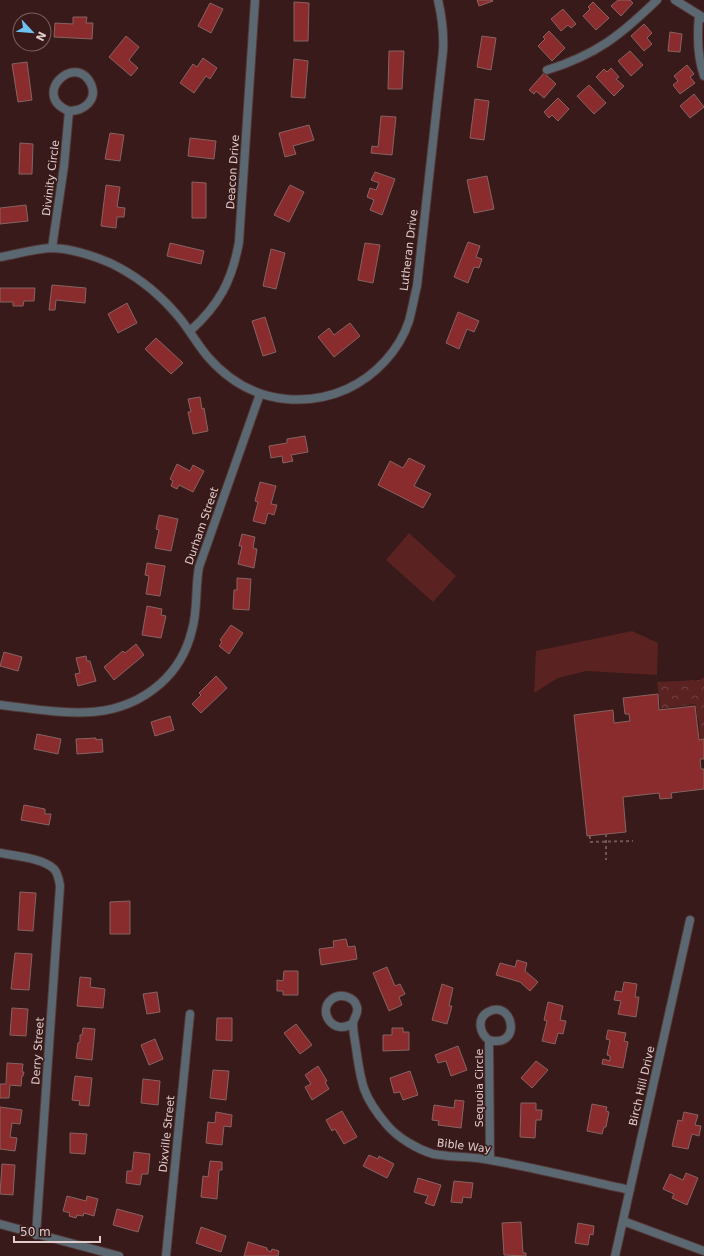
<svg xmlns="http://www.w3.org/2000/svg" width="704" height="1256" font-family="'DejaVu Sans',sans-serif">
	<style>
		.park { fill: url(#park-crowns) }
		.pitch { fill: #5a2322 }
		.building { fill: #8a2c2e; stroke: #876361 }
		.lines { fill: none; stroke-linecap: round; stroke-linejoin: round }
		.minor-casing { stroke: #523635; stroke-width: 10 }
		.tertiary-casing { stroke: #523635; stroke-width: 10 }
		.path { stroke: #705655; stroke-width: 2; stroke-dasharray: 3 3; stroke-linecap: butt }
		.minor { stroke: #5b6871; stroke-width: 8 }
		.tertiary { stroke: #5b6871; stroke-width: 8 }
		.labels { text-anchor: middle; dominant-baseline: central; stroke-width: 3; stroke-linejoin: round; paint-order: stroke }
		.street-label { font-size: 11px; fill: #e0ccca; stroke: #371a19 }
	</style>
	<defs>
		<pattern id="park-crowns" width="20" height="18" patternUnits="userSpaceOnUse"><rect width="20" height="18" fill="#5a2322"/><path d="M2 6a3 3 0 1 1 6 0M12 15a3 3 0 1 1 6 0" fill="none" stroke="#714241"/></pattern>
	</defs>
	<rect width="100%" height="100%" fill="#371a19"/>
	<path class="park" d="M704,677V739H700L699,723L695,704L661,709L657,682L700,680Z"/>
	<path class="pitch" d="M409,533L456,576L433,602L386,560Z
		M632,631L658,643L657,675L586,671L558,678L534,693L536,651Z"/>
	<path class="building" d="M477,0H492L493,1L479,6Z
		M618,0H630L633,3L621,16L611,6Z
		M294,2L309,3L308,41H294Z
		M593,2L609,18L596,30L583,16L590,9L588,7Z
		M210,3L223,9L211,33L198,26Z
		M563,9L576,24L571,28L568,25L561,31L551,19Z
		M73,17H87L86,23H93L92,39L54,37L55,23L73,24Z
		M644,24L652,33L647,38L652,44L644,51L631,36Z
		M549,31L565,48L552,61L538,46L545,39L543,37Z
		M670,32L682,34L680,52L668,51Z
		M126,36L139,47L129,60L138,68L131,76L109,57Z
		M482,36L496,38L491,70L477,67Z
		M389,51H404L402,89H388Z
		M630,51L643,65L631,76L618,61Z
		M203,58L217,68L210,79L206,76L194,93L180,83L193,64L197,67Z
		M294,59L308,61L305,98L291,97Z
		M27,62L32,100L18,102L12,64Z
		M687,65L694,74L690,77L695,83L680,94L673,85L678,81L674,76Z
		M611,68L619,77L616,79L624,86L614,96L596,77L604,69L607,72Z
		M544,73L556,84L544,98L536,91L534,94L529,90Z
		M589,85L606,103L594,114L577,96Z
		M694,94L704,107L690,118L680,106Z
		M558,98L569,109L558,121L552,115L549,118L544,112Z
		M475,99L489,101L484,140L470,138Z
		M381,116L396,117L392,155L371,153L372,146L378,147Z
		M309,125L314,140L293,146L296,154L285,157L279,133Z
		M110,133L124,135L120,161L105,159Z
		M190,138L216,141L214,159L188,156Z
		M20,143L33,144L32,174H19Z
		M375,172L395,179L382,215L370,210L374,200L367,197L370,188L376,190L379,183L371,180Z
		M487,176L494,209L474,213L467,180Z
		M192,182L206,183V218H192Z
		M106,185L120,187L117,207L125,208L124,217H117L116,228L101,226Z
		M290,185L304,192L289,222L274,215Z
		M26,205L28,221L0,224V208Z
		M468,242L480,246L476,257L482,259L479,268L474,267L468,283L454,277Z
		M170,243L204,251L201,264L167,256Z
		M365,243L380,245L373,283L358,280Z
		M271,249L285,253L276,289L263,286Z
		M52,285L86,288L85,303L56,300L55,310H49Z
		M0,288H35L34,301H24L23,306H13V302H0Z
		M127,303L137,323L118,333L108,314Z
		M458,312L479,321L474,332L467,329L459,349L446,343Z
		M265,317L276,352L263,356L252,321Z
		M350,323L360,336L334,357L318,337L329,328L334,335Z
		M156,338L183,363L171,374L145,349Z
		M200,397L202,409L204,408L208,431L193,434L188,412H191L188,399Z
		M305,436L308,452L291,455L293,461L283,463L282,456L271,458L269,446L287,443V439Z
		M409,458L425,466L414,486L431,494L423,508L378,485L390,461L403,468Z
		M177,464L190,471L193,465L204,471L193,492L179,485L177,489L171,486L173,481L170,479Z
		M260,482L276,486L271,504L277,505L274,515L268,513L265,524L253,521L258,502L255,501Z
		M159,515L178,519L171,551L155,548L159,530L156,529Z
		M242,534L255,537L253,548L257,549L254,568L238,564L242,546H239Z
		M147,563L165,566L160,596L146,594L149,576L145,575Z
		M237,578L251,579L249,610L233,609L234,590H237Z
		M147,606L162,609L161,615L166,616L161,638L142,635Z
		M231,625L243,633L229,654L219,646L222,642L220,640Z
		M136,644L144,655L114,680L104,667L123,651L125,653Z
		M4,652L22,657L18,671L0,666Z
		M86,656L87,661H90L96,681L78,686L75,674L80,673L76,658Z
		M216,676L227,688L201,713L192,704L201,695L199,693Z
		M658,694L659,710L695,706L699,740L704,739V759H700L701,769H704V789L671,793L672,798L660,799L659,793L623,797L626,832L587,836L574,715L613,710L614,723L630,721L629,714H625L623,698Z
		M170,716L174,730L155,736L151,722Z
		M37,734L61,739L58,754L34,749Z
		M96,738V740L102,739L103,752L77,754L76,739Z
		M24,805L45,809V814H51L49,825L21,820Z
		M20,892L36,893L33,931L18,930Z
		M130,901V934H110V902Z
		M346,939L348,947L355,946L357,959L321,965L319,949L334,947L333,941Z
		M15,953L32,954L29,990L11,989Z
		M517,960L527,963L525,971L538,982L530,991L520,982L496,975L500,963L515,967Z
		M387,967L395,986L400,984L405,994L399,997L402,1005L389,1011L373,973Z
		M284,971H298V995H283V991H277V980L283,981Z
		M80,977L91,978L90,987L105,989L103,1008L77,1006Z
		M624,982L637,984L635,997H639L636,1017L618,1014L621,1001L614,1000L616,991L622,992Z
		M442,984L453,988L449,1006H452L447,1024L432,1020Z
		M157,992L160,1012L147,1014L143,994Z
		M548,1002L563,1006L560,1020L566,1021L563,1034L558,1033L555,1044L542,1041L547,1021L544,1020Z
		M12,1008L28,1009L26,1036L10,1035Z
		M217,1018H232V1041L216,1040Z
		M296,1024L312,1045L300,1054L284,1033Z
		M83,1028L95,1029L92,1060L76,1058L78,1043L80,1042V1035H82Z
		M392,1028H403V1032H409V1050L383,1051V1035H392Z
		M608,1030L626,1033L624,1041L628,1042L623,1068L602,1064L603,1059L610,1061V1056L607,1055L610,1040L606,1039Z
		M155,1039L163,1059L149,1065L141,1045Z
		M458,1046L467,1070L451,1076L446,1061L438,1063L435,1055Z
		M536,1061L548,1070L532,1088L521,1078Z
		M7,1063L23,1064L22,1072H24L23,1076H22L21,1086L10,1085L9,1098H0V1084H6Z
		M318,1066L327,1081L325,1082L329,1089L312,1100L305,1087L311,1084L305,1075Z
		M213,1070L229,1071L226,1100L210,1098Z
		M410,1071L418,1095L403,1100L400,1092L394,1093L390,1078Z
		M75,1076L92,1078L89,1106L79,1105L80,1101L72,1100Z
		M143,1079L160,1081L158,1105L141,1103Z
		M455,1100L464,1101L461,1128L438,1125L439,1121L432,1120L434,1105L454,1108Z
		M521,1103H536V1110H542L541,1120H536L535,1138L520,1137Z
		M592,1104L607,1107L606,1111L609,1112L606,1127H604L602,1134L587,1131Z
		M0,1107L22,1110L20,1124L12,1123L10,1137L17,1138L15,1151L0,1149Z
		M342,1111L357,1137L344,1144L335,1129L332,1131L326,1120Z
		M216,1112L232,1115L231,1127L224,1126L222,1145L206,1143L208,1122L215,1123Z
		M684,1112L698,1115L695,1125L701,1126L699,1136L692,1134L688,1149L672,1146L678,1120L682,1121Z
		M70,1133L87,1134L85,1154L70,1153Z
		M134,1152L150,1154L148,1174H142L140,1185L126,1183L127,1171H132Z
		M369,1155L378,1159L379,1156L394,1164L387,1178L363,1166Z
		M210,1161L222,1162V1170H219L217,1199L201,1197L203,1176L208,1177Z
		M2,1164L15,1165L13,1195L0,1194Z
		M686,1173L698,1178L687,1205L672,1198L674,1194L663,1189L670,1174L683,1180Z
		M418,1178L441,1185L434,1206L425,1203L428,1196L414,1192Z
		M454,1181L473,1183L471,1198L463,1197L462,1203L451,1202Z
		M67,1196L86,1201L87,1196L98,1199L94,1216L84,1213L83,1216L77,1215L76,1218L69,1216L70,1213L63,1211Z
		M117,1209L143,1216L138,1232L113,1225Z
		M521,1222L523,1253H526V1256L504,1255L502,1223Z
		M578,1223L594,1226L593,1235L590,1234L588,1245L575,1243Z
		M201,1227L226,1236L221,1252L196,1243Z
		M248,1242L267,1248V1250L271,1252L272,1249L279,1251L278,1256H244Z"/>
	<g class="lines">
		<g class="minor-casing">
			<path id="minor" d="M675,0L704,18
				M699,15C697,36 697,56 704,76
				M547,70C596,55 621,35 657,0
				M52,248L64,166L69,111C84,111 98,100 91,84C75,51 30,96 69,111
				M0,257C17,254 34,249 51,248C71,248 102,258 120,268C142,280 162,297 178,316C189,329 197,344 208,357C229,381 254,396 286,399C308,401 327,398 347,389C375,376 399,351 409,321C412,310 414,298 417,286L443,51C444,33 442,17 438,0
				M190,331C219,305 232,281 239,242L255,0
				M0,705C57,711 112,726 160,684C176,670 187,651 192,630C198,610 195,588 199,567L260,394
				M0,853C15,856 43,858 54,869C58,873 59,880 60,886L36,1235
				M353,1023C334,1037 316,1011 332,999C340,993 354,996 357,1007C359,1014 353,1018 353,1024C353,1032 355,1040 356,1048C361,1084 363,1097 387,1125C398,1138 417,1149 433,1154C438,1155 443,1155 448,1156C462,1157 477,1157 490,1160C537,1168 583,1180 630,1190
				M489,1040C480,1034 476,1019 488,1012C513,998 523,1049 489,1040L490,1160
				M623,1221L704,1251
				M166,1256L190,1014
				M615,1256L690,920"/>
		</g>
		<g class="tertiary-casing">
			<path id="tertiary" d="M0,1224L119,1256"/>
		</g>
		<path class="path" d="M606,834V860
			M590,836V842L633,841"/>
		<use href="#minor" class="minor"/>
		<use href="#tertiary" class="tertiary"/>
	</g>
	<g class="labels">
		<g class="street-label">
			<text transform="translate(233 172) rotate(-86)">Deacon Drive</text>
			<text transform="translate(51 178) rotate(-83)">Divinity Circle</text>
			<text transform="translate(409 250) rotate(-83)">Lutheran Drive</text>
			<text transform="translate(202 526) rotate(-71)">Durham Street</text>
			<text transform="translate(38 1051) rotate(-86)">Derry Street</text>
			<text transform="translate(642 1086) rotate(-77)">Birch Hill Drive</text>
			<text transform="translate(479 1088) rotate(-90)">Sequoia Circle</text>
			<text transform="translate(167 1134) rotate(-84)">Dixville Street</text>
			<text transform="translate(464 1146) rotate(7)">Bible Way</text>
		</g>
	</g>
	<g transform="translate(32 32) rotate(116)"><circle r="19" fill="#371a19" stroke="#7b6160"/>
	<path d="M0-3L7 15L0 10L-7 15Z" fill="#6ec2f3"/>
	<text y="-6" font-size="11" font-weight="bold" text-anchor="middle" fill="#e0ccca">N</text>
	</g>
	<path d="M14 1236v6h86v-6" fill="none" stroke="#e0ccca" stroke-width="2"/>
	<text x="20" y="1236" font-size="12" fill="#e0ccca" stroke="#371a19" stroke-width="3" paint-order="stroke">50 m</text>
</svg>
